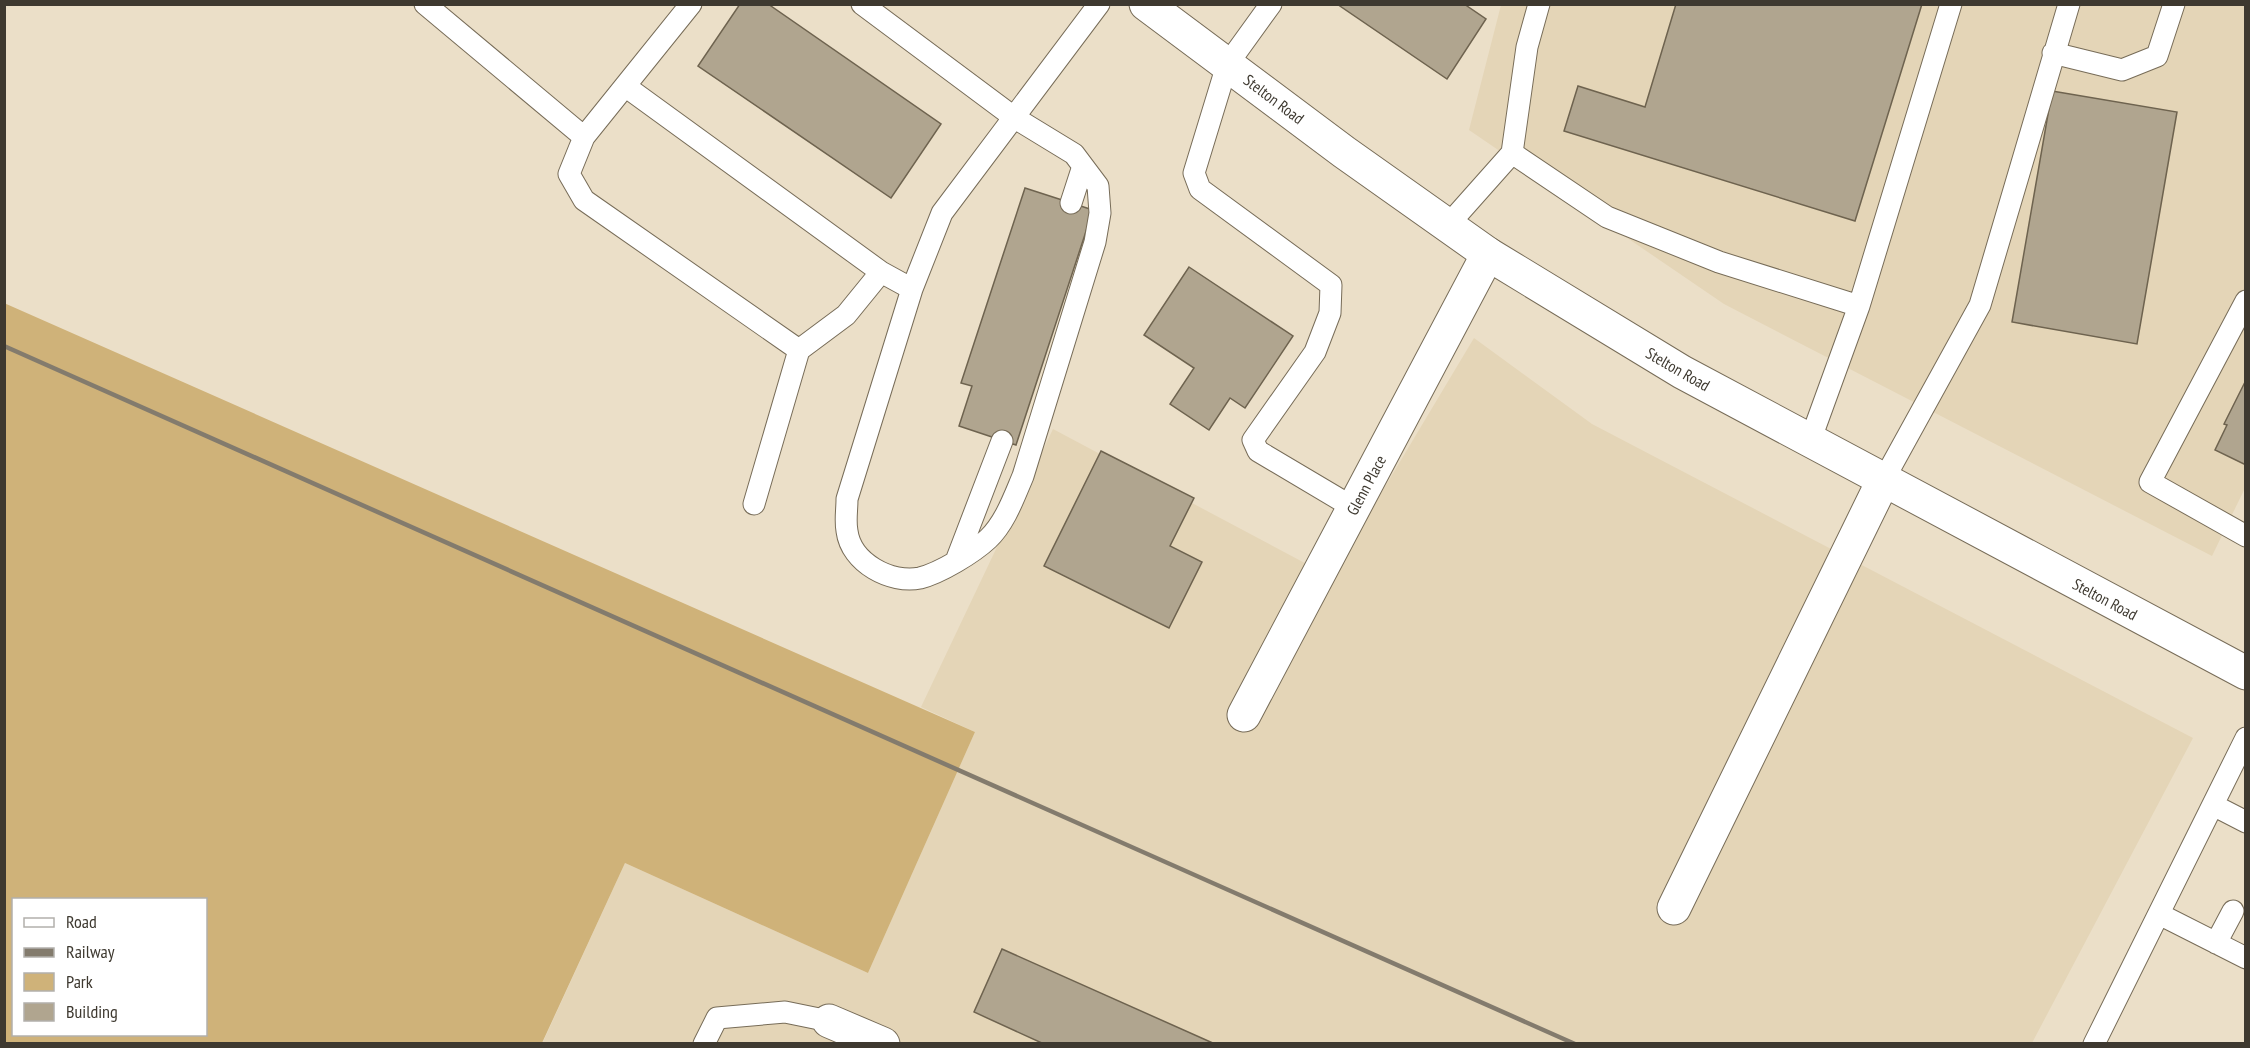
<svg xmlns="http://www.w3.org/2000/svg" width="2250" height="1048" font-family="'PT Sans Narrow',sans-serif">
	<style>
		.built { fill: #e4d5b7 }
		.green { fill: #cfb279; fill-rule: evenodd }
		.building { fill: #b0a58f; stroke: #6e634f; stroke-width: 1.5 }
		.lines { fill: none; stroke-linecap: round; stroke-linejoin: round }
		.lane-casing { stroke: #776c58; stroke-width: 23 }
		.street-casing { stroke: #776c58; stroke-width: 35 }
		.secondary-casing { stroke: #776c58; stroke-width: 35 }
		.lane { stroke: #fff; stroke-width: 21 }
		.street { stroke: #fff; stroke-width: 33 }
		.secondary { stroke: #fff; stroke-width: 33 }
		.rail { stroke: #837b6d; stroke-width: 4.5 }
		.labels { text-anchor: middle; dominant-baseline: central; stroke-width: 4.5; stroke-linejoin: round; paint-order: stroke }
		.street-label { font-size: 16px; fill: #3e3930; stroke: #fff }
	</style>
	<rect width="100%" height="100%" fill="#ebdfc8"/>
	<path class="built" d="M1501,5H2245V488L2212,556L1724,304L1469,130Z
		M1474,338L1592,424L2193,738L2032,1043L542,1044L625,863L868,973L975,732L921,707L1053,429L1331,577Z"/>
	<path class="green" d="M4,303L975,732L868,973L625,863L542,1043H5ZM14,900H206V1034H14Z"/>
	<path class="building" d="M740,4H768L941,124L891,198L698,66Z
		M1337,4H1464L1486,19L1447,79Z
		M1676,4H1922L1855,221L1564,131L1578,86L1645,107Z
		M2052,91L2177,112L2137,344L2012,322Z
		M1025,188L1093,210L1016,445L959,426L972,386L961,383Z
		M1189,267L1293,336L1245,408L1230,398L1209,430L1170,404L1194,368L1144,335Z
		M2246,380V465L2215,450L2227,425L2224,424Z
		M1101,451L1194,498L1170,546L1202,562L1169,628L1044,566Z
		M1002,949L1215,1044H1044L974,1012Z"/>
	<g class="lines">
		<g class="lane-casing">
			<path id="lane" d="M425,4L584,137L625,86
				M691,4L625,86L881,272L912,289L942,213L1099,4
				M862,4L1015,118L1074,154L1098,186L1100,213L1095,242L1023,476C1014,497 1005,523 988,539C973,553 940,573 920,578C891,584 851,563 847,531C845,521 847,510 847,499L912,289
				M1271,4L1227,65L1194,173L1200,189L1331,285L1330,313L1315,352L1253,440L1258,451L1354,508
				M2053,53L2122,70L2157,56L2174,4
				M584,137L569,174L584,200L799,350L754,504
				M1512,153L1527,47L1539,4
				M1071,203L1083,166
				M1448,225L1512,153L1607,217L1719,262L1859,306L1810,441
				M2246,301L2150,482L2246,536
				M1859,306L1951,4
				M799,350L846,315L881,272
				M1883,481L1980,305L2069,4
				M956,561L1002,441
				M2213,805L2246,822
				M2159,914L2246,958
				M2216,943L2233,911
				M704,1044L717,1018L785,1012L829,1021
				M2094,1044L2246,738"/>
		</g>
		<g class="street-casing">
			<path id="street" d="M1244,715L1488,254
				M1674,908L1883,481
				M829,1021L883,1044"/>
		</g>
		<g class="secondary-casing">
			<path id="secondary" d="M1146,4L1344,152L1488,254L1682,372L2246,673"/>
		</g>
		<use href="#lane" class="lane"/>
		<use href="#street" class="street"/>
		<use href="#secondary" class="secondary"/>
		<path class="rail" d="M4,346L1575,1044"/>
	</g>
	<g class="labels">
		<g class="street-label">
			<text transform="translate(1274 99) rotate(37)">Stelton Road</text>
			<text transform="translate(1678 369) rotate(30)">Stelton Road</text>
			<text transform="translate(1366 485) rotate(-62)">Glenn Place</text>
			<text transform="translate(2105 599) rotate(28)">Stelton Road</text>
		</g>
	</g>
	<rect width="2250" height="1048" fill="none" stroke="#3e3930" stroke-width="12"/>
	<rect x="12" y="898" width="195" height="138" fill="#ffffff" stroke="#b2b0ac" stroke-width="1.5"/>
	<rect x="24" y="918" width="30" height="9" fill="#ffffff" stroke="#b2b0ac" stroke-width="1.5"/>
	<text x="66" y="928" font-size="18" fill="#3e3930">Road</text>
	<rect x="24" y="948" width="30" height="9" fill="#837b6d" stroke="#b2b0ac" stroke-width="1.5"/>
	<text x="66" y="958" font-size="18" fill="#3e3930">Railway</text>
	<rect x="24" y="973" width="30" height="18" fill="#cfb279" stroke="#b2b0ac" stroke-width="1.5"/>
	<text x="66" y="988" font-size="18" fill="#3e3930">Park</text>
	<rect x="24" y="1003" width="30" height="18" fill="#b0a58f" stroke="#b2b0ac" stroke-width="1.5"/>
	<text x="66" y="1018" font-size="18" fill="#3e3930">Building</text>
</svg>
